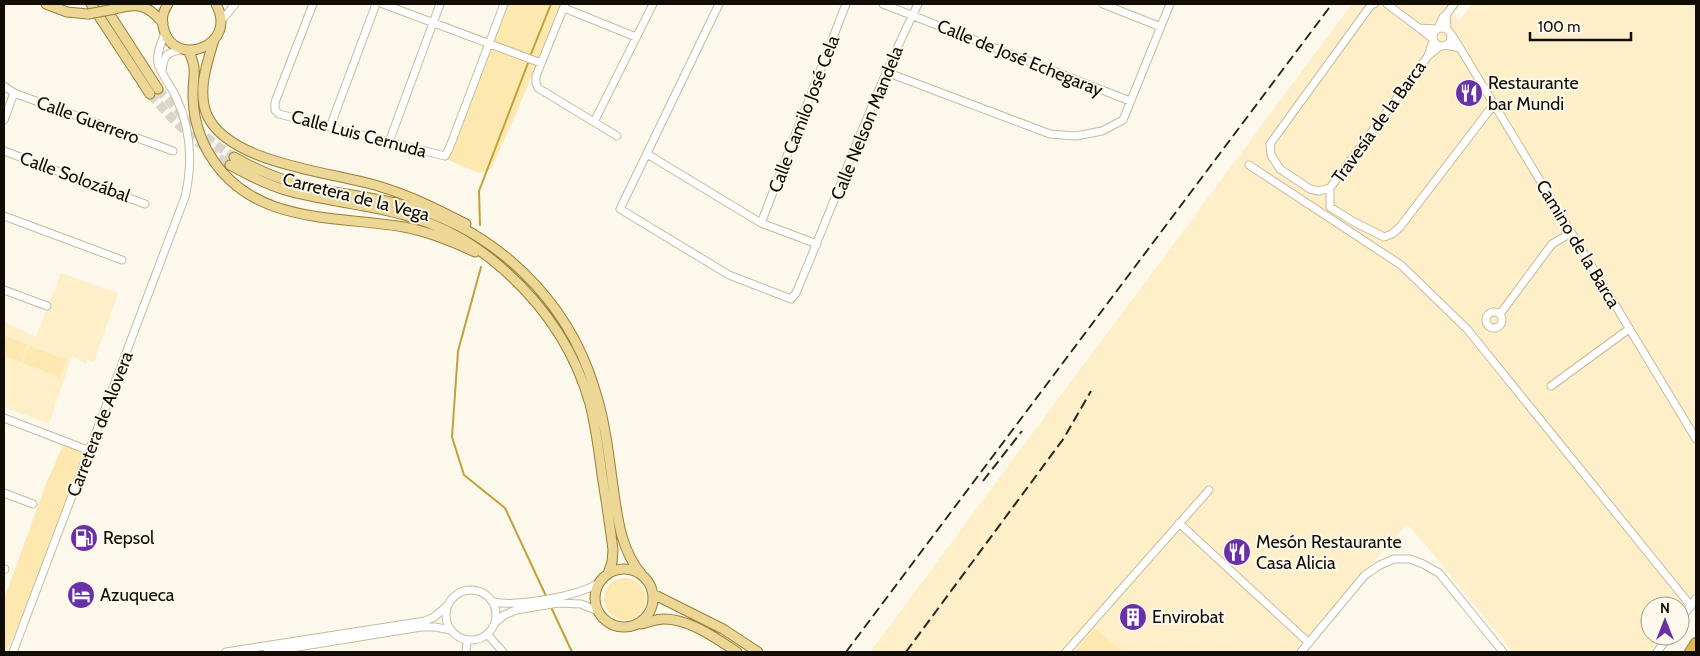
<svg xmlns="http://www.w3.org/2000/svg" width="1700" height="656" font-family="Cabin,sans-serif">
	<style>
		.built { fill: #feefc8 }
		.green { fill: #fde8af }
		.lines { fill: none; stroke-linecap: round; stroke-linejoin: round }
		.stream { stroke: #c1a039; stroke-width: 2 }
		.major-tunnel { stroke: #dad5c9; stroke-width: 9; stroke-dasharray: 9 4.5; stroke-linecap: butt }
		.minor-casing { stroke: #c6bb9d; stroke-width: 9 }
		.major-casing { stroke: #987f36; stroke-width: 11 }
		.highway-casing { stroke: #987f36; stroke-width: 12 }
		.minor { stroke: #fff; stroke-width: 7 }
		.major { stroke: #ecd797; stroke-width: 9 }
		.highway { stroke: #e0bc51; stroke-width: 10 }
		.rail { stroke: #2b271e; stroke-width: 2; stroke-dasharray: 10 5; stroke-linecap: butt }
		.major-bridge-casing { stroke: #987f36; stroke-width: 11; stroke-linecap: butt }
		.major-bridge { stroke: #ecd797; stroke-width: 9 }
		.labels { text-anchor: middle; dominant-baseline: central; stroke-width: 4; stroke-linejoin: round; paint-order: stroke }
		.street-label { font-size: 18px; fill: #110d04; stroke: #fdf8ec }
		.poi-label { font-size: 18px; fill: #110d04; stroke: #fdf8ec; text-anchor: start }
	</style>
	<rect width="100%" height="100%" fill="#fdf8ec"/>
	<path class="built" d="M1352,4H1445L1459,21L1473,4H1696V589L1680,612V606H1650V636H1663L1651,652H1513L1424,543L1407,524L1294,652H870Z
		M61,273L118,293L94,362L88,359L86,364L72,356L49,424L4,407V321L36,337Z"/>
	<path class="green" d="M506,4H561L518,109L491,169L479,173L446,159Z
		M4,336L27,344L21,362L4,356Z
		M29,346L67,360L60,377L23,363Z
		M66,438L76,442L84,455L21,619L7,650L4,652V599L46,484Z
		M604 599a21 21 0 1 1 42 0a21 21 0 1 1-42 0Z
		M1095,628L1123,652H1075Z"/>
	<g class="lines">
		<path class="stream" d="M531,54L551,4
			M480,225L479,191L528,63
			M481,267L458,351L452,437L464,475L505,508L546,596
			M551,607L572,652"/>
		<path class="major-tunnel" d="M158,89C181,115 204,138 234,157
			M150,94C175,123 197,145 230,165"/>
		<g class="minor-casing">
			<path id="minor" d="M313,4L275,102V110L279,114L445,156L449,149L504,4
				M383,4L541,63
				M565,4L536,76V83L538,88L617,136
				M719,4L620,209L729,275L791,299L796,293C837,197 872,97 918,4
				M883,4L1130,101
				M1103,4L1161,27
				M1374,4L1371,5L1270,144L1271,155L1280,169L1310,189L1319,191L1330,188L1428,56
				M1387,4L1419,28
				M564,8L636,37
				M1446,15L1454,4
				M222,20L235,4
				M1433 37a9 9 0 1 1 18 0a9 9 0 1 1-18 0Z
				M1438,28L1443,17L1446,15L1447,29
				M1433,39L1419,28L1436,29
				M1433,41L1428,56L1440,46
				M1445,45L1460,48L1451,34
				M1460,48L1696,439
				M162,71C164,54 166,53 183,49
				M886,72L1050,134L1076,136L1102,131L1123,120L1170,4
				M4,86L14,93L173,151
				M4,120L14,93
				M594,122L653,4
				M330,127L376,4
				M389,142L440,4
				M4,151L145,204
				M647,154L761,223L817,244
				M1249,165L1401,265L1467,329L1691,606
				M1330,188V207L1354,222L1384,237L1392,234L1400,227L1494,104
				M4,216L122,260
				M761,223L846,4
				M4,290L47,306
				M1486 320a8 8 0 1 1 16 0a8 8 0 1 1-16 0Z
				M1500,314L1552,244L1571,233
				M1551,386L1629,329
				M4,418L90,451
				M4,493L33,504
				M1179,523L1309,643
				M4,569H5
				M446 615a25 25 0 1 1 50 0a25 25 0 1 1-50 0Z
				M494,602C517,607 578,596 599,583
				M1680,621L1696,598
				M496,622L504,615L516,610L558,603L581,604L598,611
				M488,635L503,652
				M13,652L185,197C193,163 191,129 176,97C172,88 159,71 158,63C156,53 162,42 165,32
				M226,652L425,621L434,617L448,605
				M267,652L421,627H435L451,630
				M466,652L467,640
				M1066,652L1209,490
				M1301,652L1365,575L1380,565L1394,559H1410L1423,564L1439,573L1503,652
				M1657,652L1669,636"/>
		</g>
		<g class="major-casing">
			<path id="major" d="M46,4L67,12L88,14
				M91,4L150,94
				M103,4L158,89
				M168,4C163,11 161,21 164,30C175,69 239,46 216,4
				M115,9C138,3 147,4 163,23
				M214,40C207,63 197,91 207,115C229,164 332,172 378,186C409,195 437,209 466,224
				M188,50C198,70 193,73 193,94C193,114 198,134 208,152C250,225 332,215 404,227C430,232 452,241 475,252
				M234,157C260,172 288,183 318,189C347,195 378,198 407,206C495,230 567,299 594,387C604,417 608,448 612,479C617,513 619,548 642,575
				M230,165C248,175 266,184 285,190C327,202 370,204 411,217C446,227 476,245 503,269C544,305 575,351 590,404C596,427 599,451 602,475C606,500 610,525 613,550L612,562L608,574
				M595 598a29 29 0 1 1 58 0a29 29 0 1 1-58 0Z
				M653,594L723,629L758,652
				M641,624C649,622 656,619 664,619C690,619 717,639 737,652"/>
		</g>
		<g class="highway-casing">
			<path id="highway" d="M1690,652L1696,643"/>
		</g>
		<use href="#minor" class="minor"/>
		<use href="#major" class="major"/>
		<use href="#highway" class="highway"/>
		<path class="rail" d="M983,481L1022,431
			M846,652L1332,4
			M906,652L1064,438L1091,391"/>
		<g class="major-bridge-casing">
			<path id="major-bridge" d="M88,14L115,9"/>
		</g>
		<use href="#major-bridge" class="major-bridge"/>
	</g>
	<defs>
		<g id="restaurant-disc" transform="scale(1.4375)"><circle r="9.5" fill="#6831a8" stroke="#fdf8ec"/><path d="M-5-6h1v4h1v-4h1v4h1v-4h1v5L-1.5 .5V6h-2V.5L-5-1ZM5-6V6H3V1.5H1.5Q1.5-4 5-6Z" fill="#fff"/></g>
		<g id="fuel-disc" transform="scale(1.4375)"><circle r="9.5" fill="#6831a8" stroke="#fdf8ec"/><path d="M-5.5-6h7V0h2V4h1.3V-2.5L3-4.5l.8-.8L6-3V5H2.5V1h-1V6h-7ZM-4.2-4.7v3.2H.2V-4.7Z" fill="#fff"/></g>
		<g id="hotel-disc" transform="scale(1.4375)"><circle r="9.5" fill="#6831a8" stroke="#fdf8ec"/><path d="M-6-4.5h1.5V1H6V5H4.5V3h-9V5H-6ZM-4 0a1.8 1.8 0 1 1 3.6 0ZM.5 0V-2.5h3Q6-2.5 6 0Z" fill="#fff"/></g>
		<g id="building-disc" transform="scale(1.4375)"><circle r="9.5" fill="#6831a8" stroke="#fdf8ec"/><path d="M-4-6H4V6H1V3H-1V6H-4ZM-2.5-4.3h1.7v1.8h-1.7ZM.8-4.3h1.7v1.8H.8ZM-2.5-1h1.7V.8h-1.7ZM.8-1h1.7V.8H.8Z" fill="#fff"/></g>
	</defs>
	<g fill-rule="evenodd">
		<use href="#restaurant-disc" x="1469" y="93"/>
		<use href="#fuel-disc" x="84" y="538"/>
		<use href="#restaurant-disc" x="1237" y="552"/>
		<use href="#hotel-disc" x="81" y="595"/>
		<use href="#building-disc" x="1133" y="617"/>
	</g>
	<g class="labels">
		<g class="street-label">
			<text transform="translate(1020 58) rotate(22)">Calle de José Echegaray</text>
			<text transform="translate(804 114) rotate(-69)">Calle Camilo José Cela</text>
			<text transform="translate(88 120) rotate(20)">Calle Guerrero</text>
			<text transform="translate(1379 122) rotate(-54)">Travesía de la Barca</text>
			<text transform="translate(867 123) rotate(-68)">Calle Nelson Mandela</text>
			<text transform="translate(359 134) rotate(15)">Calle Luis Cernuda</text>
			<text transform="translate(75 177) rotate(20)">Calle Solozábal</text>
			<text transform="translate(356 197) rotate(14)">Carretera de la Vega</text>
			<text transform="translate(1578 244) rotate(59)">Camino de la Barca</text>
			<text transform="translate(100 424) rotate(-69)">Carretera de Alovera</text>
		</g>
		<g class="poi-label">
			<text x="1488" y="83">Restaurante<tspan x="1488" dy="21">bar Mundi</tspan></text>
			<text x="103" y="538">Repsol</text>
			<text x="1256" y="542">Mesón Restaurante<tspan x="1256" dy="21">Casa Alicia</tspan></text>
			<text x="100" y="595">Azuqueca</text>
			<text x="1152" y="617">Envirobat</text>
		</g>
	</g>
	<rect width="1700" height="656" fill="none" stroke="#110d04" stroke-width="10"/>
	<g transform="translate(1665 621)"><circle r="24" fill="#fdf8ec" stroke="#9f9a8f"/>
	<path d="M0-4L9 19L0 12L-9 19Z" fill="#6831a8"/>
	<text y="-8" font-size="14" font-weight="bold" text-anchor="middle" fill="#110d04">N</text>
	</g>
	<path d="M1530 32v8h101v-8" fill="none" stroke="#110d04" stroke-width="2.5"/>
	<text x="1538" y="32" font-size="15" fill="#110d04" stroke="#fdf8ec" stroke-width="4" paint-order="stroke">100 m</text>
</svg>
